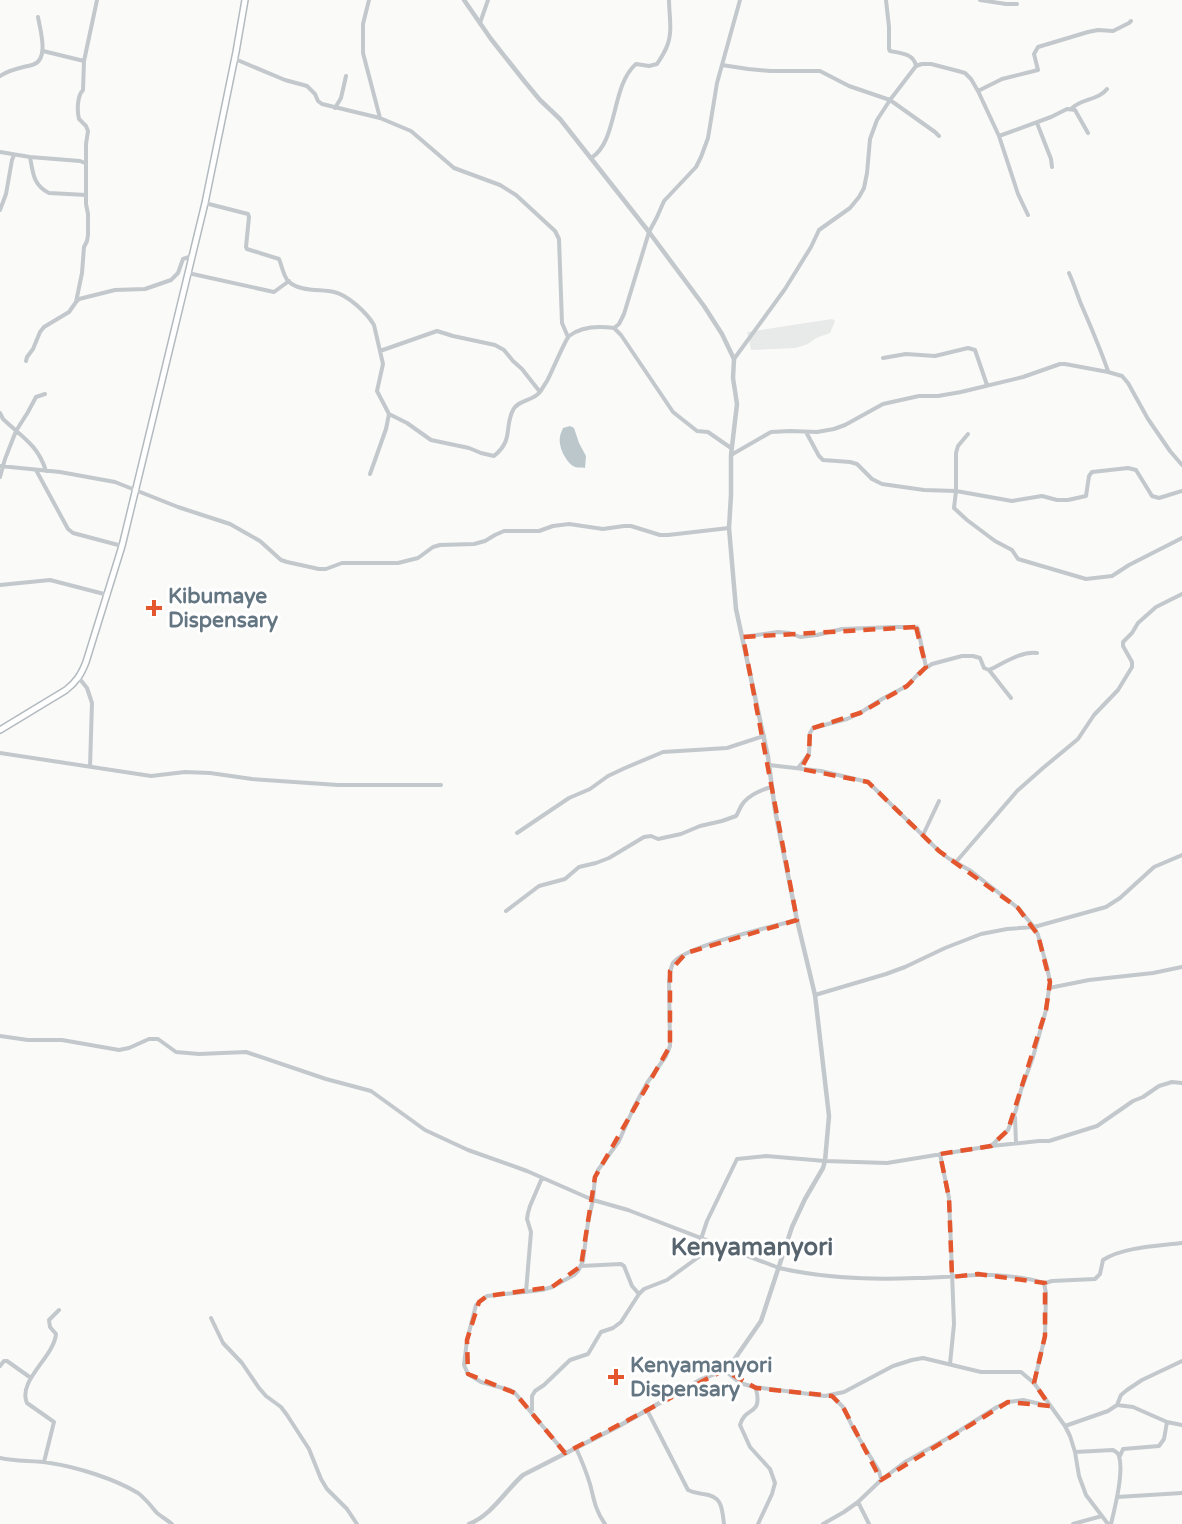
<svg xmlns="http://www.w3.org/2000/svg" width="1182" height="1524" font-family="'Varela Round',sans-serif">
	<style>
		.built { fill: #e8e9e9 }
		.water { fill: #bbc7cb }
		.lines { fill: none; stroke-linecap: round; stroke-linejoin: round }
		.secondary-casing { stroke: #b3babf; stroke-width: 8 }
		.minor { stroke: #c3c8cc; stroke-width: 4 }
		.tertiary { stroke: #c3c8cc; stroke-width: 4.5 }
		.secondary { stroke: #fff; stroke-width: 5 }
		.marked { fill: none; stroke: #e4572e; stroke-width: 4.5; stroke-dasharray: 12 8; stroke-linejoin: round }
		.poi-dot { fill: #e4572e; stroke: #fff; stroke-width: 2 }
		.labels { text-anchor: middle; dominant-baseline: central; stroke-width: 6; stroke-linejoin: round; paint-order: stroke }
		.poi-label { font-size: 21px; font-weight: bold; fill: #657683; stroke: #fff; text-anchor: start }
		.quarter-label { font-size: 24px; font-weight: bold; fill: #57646e; stroke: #fff }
	</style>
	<rect width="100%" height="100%" fill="#fafaf8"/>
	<path class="built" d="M832,319L835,321L830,333L816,338L808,344L795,348L751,350L747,332Z"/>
	<path class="water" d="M570,426L574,428L579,443L586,456L585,468C582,467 578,468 575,467C566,463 558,446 560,437C560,434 562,431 563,428Z"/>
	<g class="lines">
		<g class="secondary-casing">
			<path id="secondary" d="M0,730L66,690C76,682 81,675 86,662L122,546L205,203L236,52L245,0"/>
		</g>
		<path class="minor" d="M369,0L363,24V53L380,118
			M886,0L889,27V49L890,51C902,53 914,54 916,66
			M980,0L1006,4H1017
			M480,23L488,0
			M43,51L84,61
			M235,59L285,80L307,86L315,94L318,101L322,104L380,118L411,131L454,168L500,185L516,195L555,231L559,239L562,323L568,337
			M722,65L748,69L770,71H820L849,86L890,100L935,132L939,136
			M0,76C11,69 20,68 32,65C50,61 40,29 38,17
			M978,91L1002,79L1038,70L1034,54L1038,47L1088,32L1098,30L1113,31L1129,23L1131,21
			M335,108L341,98L346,76
			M1071,109C1081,98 1098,101 1107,89
			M1037,123L1051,159L1052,167
			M999,136L1051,117L1067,109L1075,110L1088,133
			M0,152L30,157L80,161L85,163
			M30,157C33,173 33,185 49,193L86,195
			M591,158C618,142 611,85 636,64L649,66L657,64C661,58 665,52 667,46C673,32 669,15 669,0
			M205,203L248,214L249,217L246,247L247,249L279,259C282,266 283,275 288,281C299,292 321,289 334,292C348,295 367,313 374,325L383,364L377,391L389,414L386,429L370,474
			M0,210L6,194L12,160L14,155
			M188,273L274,292L289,281
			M1069,273C1074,284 1077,294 1081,304C1091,327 1100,348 1108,371
			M76,302L79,299L115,290L145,289L171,280L178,273L183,259L192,256
			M614,328L621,335L673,412L697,431L708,432L731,448
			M380,351L437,331L453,336L495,345L504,350L513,361L522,369L540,392
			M883,358L906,354L935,356L968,348L975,350L987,385
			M734,359L785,289L811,247L819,230L850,208L859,197L864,188L867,173L870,139L877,120L890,100L916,66L922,64H931L958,71L965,73L971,79L978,91L999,136L1018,194L1028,215
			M26,361L27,357L33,349L40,332L44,327L69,312L76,302L82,273L84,247L87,241L88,235V214L86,204V144L88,131L86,126L79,119C77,111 77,96 83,90L84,61L97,0
			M0,413L3,419C22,437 38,445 46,471
			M389,414L407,423L431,440L469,448L481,453L494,456C514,440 504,427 513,410C518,400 532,401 539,393C542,390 544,385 547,381C552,372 565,340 569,336C582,326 599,326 614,328L619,324L624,314L649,232L657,217L664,201L696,167L701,157L708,138L717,83L740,0
			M806,432L819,456L823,460L850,462L857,464L872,479L882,484L924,490L956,491L1012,501L1042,496L1057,500H1068L1086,496L1089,476L1092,472L1128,468L1136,470L1152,496L1159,498L1182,491
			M968,434L958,446L956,453V491L954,508L967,520L995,541L1012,550L1018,559L1086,579L1112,576L1129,565L1182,538
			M731,455L771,432L790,431L817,432L834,429L845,425L883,404L919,396H938L961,392L1023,377L1060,364H1065L1108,372L1122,376L1128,383L1148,419L1170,451L1182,465
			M0,466L60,472L115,482L178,507L230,524L260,541L281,560L287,562L319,569H326L342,563H398L418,558L433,547L440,545L474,544L485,541L495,535L504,531H539L553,526L569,524L603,529L624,526H631L660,535H668L729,528
			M36,470L68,529L73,533L122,546
			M0,477L5,459L16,431L28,412L36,397L45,394
			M0,585L50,580L108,595
			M743,637L778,632L790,633L800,637L817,635L842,629L895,627H916L918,629L926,667
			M989,670L1011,698
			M79,678L87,688L92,703L90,767
			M0,753L151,776L185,772L210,773L252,779L338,785H441
			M769,765L821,771L868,782L939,851L948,858L971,871L1018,908L1034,927L1038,935L1047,967L1050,982L1046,1010L1033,1057L1021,1090L1016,1110L1008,1130L991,1146
			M798,768L809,754L810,733L813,728L847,719L860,713L882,699L907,686L920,672L932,664L962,656H973L980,658L984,668L989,670C1004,663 1021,651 1037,653
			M517,833L569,798L590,789L608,776L625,768L663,752L727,748L764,736
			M923,835L939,801
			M956,862L1017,791L1043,768L1078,739L1094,715L1118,690L1132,667V662L1123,646V642L1132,633L1138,623L1156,607L1182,594
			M506,911L539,886L565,879L579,867L596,863L609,858L644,837L651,836L658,839L681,834L700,826L722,821L736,816C739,812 740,806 744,802C751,794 761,790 771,787
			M1049,988L1089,980L1153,973L1182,967
			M815,995L886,974L905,967L945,948L981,934L1007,929L1034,927L1106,907L1120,898L1154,867L1182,855
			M0,1036L28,1040H62L119,1050L129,1048L149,1039H158L176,1052L199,1054L246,1052L326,1079L371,1091L425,1130L468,1150L527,1171L593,1200L628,1210L779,1268C823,1278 870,1280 916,1278C936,1278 956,1276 976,1275C997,1274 1024,1277 1044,1283L1046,1293L1045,1336L1034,1383
			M1015,1117L1016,1143
			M940,1154L949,1198L950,1221L954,1324L950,1364
			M701,1239L707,1221L737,1159L766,1156L825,1161L887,1163L991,1146L1039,1141H1049L1097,1126L1133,1101L1143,1097L1159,1086L1172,1082L1182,1083
			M581,1266L621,1264L624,1266L632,1286L639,1294
			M1045,1283L1052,1281L1095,1279L1100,1274L1103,1260C1123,1247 1158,1246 1182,1243
			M526,1292L531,1232L527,1219L528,1213L530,1206L542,1178
			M211,1318L223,1343L242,1363L259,1388L266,1396L281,1407L287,1415L309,1449L321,1479L327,1489L347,1509L357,1524
			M0,1366L4,1361H7L31,1378
			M724,1370L740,1383L754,1387L825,1396L844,1392L893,1366L912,1360L923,1358L981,1372H1021L1034,1383L1065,1426L1070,1436L1075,1452L1079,1476L1086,1495L1108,1524
			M756,1389C763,1416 745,1406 740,1425L750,1447L770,1469L775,1483L772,1494L758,1524
			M832,1396L843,1407L854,1430L879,1471L881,1479
			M1117,1405L1133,1407L1167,1422L1182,1425
			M532,1410V1396L535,1391L544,1385L570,1360L588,1354L601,1332L613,1328L621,1322L639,1294L644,1289L667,1280L715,1245
			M647,1410L688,1490C694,1493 697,1493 703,1494C722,1496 722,1507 724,1524
			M1065,1426L1108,1411L1117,1405L1121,1395L1127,1390L1142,1380L1182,1361
			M576,1448C581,1459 586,1471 590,1484C594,1499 595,1510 605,1524
			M1075,1452L1113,1450C1116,1452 1118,1452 1119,1456C1124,1472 1115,1507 1111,1524
			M565,1453L515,1393L510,1390L481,1382L468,1374L464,1365L467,1340L476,1305L487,1296L542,1290L552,1287L574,1275L578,1271L583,1261L588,1222L593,1200L595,1177L598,1170L619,1141L634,1107L647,1083L666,1056L670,1046L669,982C670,976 670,969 673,963C685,946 774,926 797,920
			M1120,1456L1123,1449L1159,1446L1164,1439L1167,1422
			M0,1458C17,1462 33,1460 50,1463C77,1467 115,1479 138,1493C146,1499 151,1506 157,1513C162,1517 167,1520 172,1524
			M44,1462L54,1422L27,1403C17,1381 54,1357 56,1334L50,1327L49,1320L59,1310
			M1117,1497L1182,1493
			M858,1502L869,1524
			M823,1524L844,1512L858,1502L881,1480L905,1462L948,1438L997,1407L1008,1402L1023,1400L1049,1406
			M1073,1524L1102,1516"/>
		<path class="tertiary" d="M464,0L491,39L525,82L540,100L560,119L649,232L704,306L722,334L734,359L733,378L737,404L731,455V495L729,528L736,609L768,757L775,810L797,920L815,995L829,1116L825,1161L823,1168L805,1199L792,1227L761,1321L734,1360L724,1370L700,1380L619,1426L523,1475C505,1491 492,1515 469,1524"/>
		<use href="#secondary" class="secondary"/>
	</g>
	<path class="marked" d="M916,627L926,667L907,686L860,713L810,729L809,754L801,769L868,782L939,851L1018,908L1038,935L1050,982L1046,1010L1008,1130L991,1146L940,1154L949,1198L952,1277L978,1274L1045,1283V1336L1034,1383L1050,1406L1008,1402L881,1480L843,1407L832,1396L756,1388L724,1370L565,1453L515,1393L468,1374L467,1340L479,1302L487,1296L552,1287L581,1266L595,1177L670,1046V971L686,953L797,920L743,637Z"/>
	<g class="poi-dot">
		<path d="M151 599h6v6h6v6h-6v6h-6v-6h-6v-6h6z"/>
		<path d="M613 1368h6v6h6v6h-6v6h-6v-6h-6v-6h6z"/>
	</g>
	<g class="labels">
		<g class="poi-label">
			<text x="168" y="596">Kibumaye<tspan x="168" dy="24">Dispensary</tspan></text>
			<text x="630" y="1365">Kenyamanyori<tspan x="630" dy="24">Dispensary</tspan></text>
		</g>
		<g class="quarter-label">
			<text x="752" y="1247">Kenyamanyori</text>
		</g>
	</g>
</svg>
